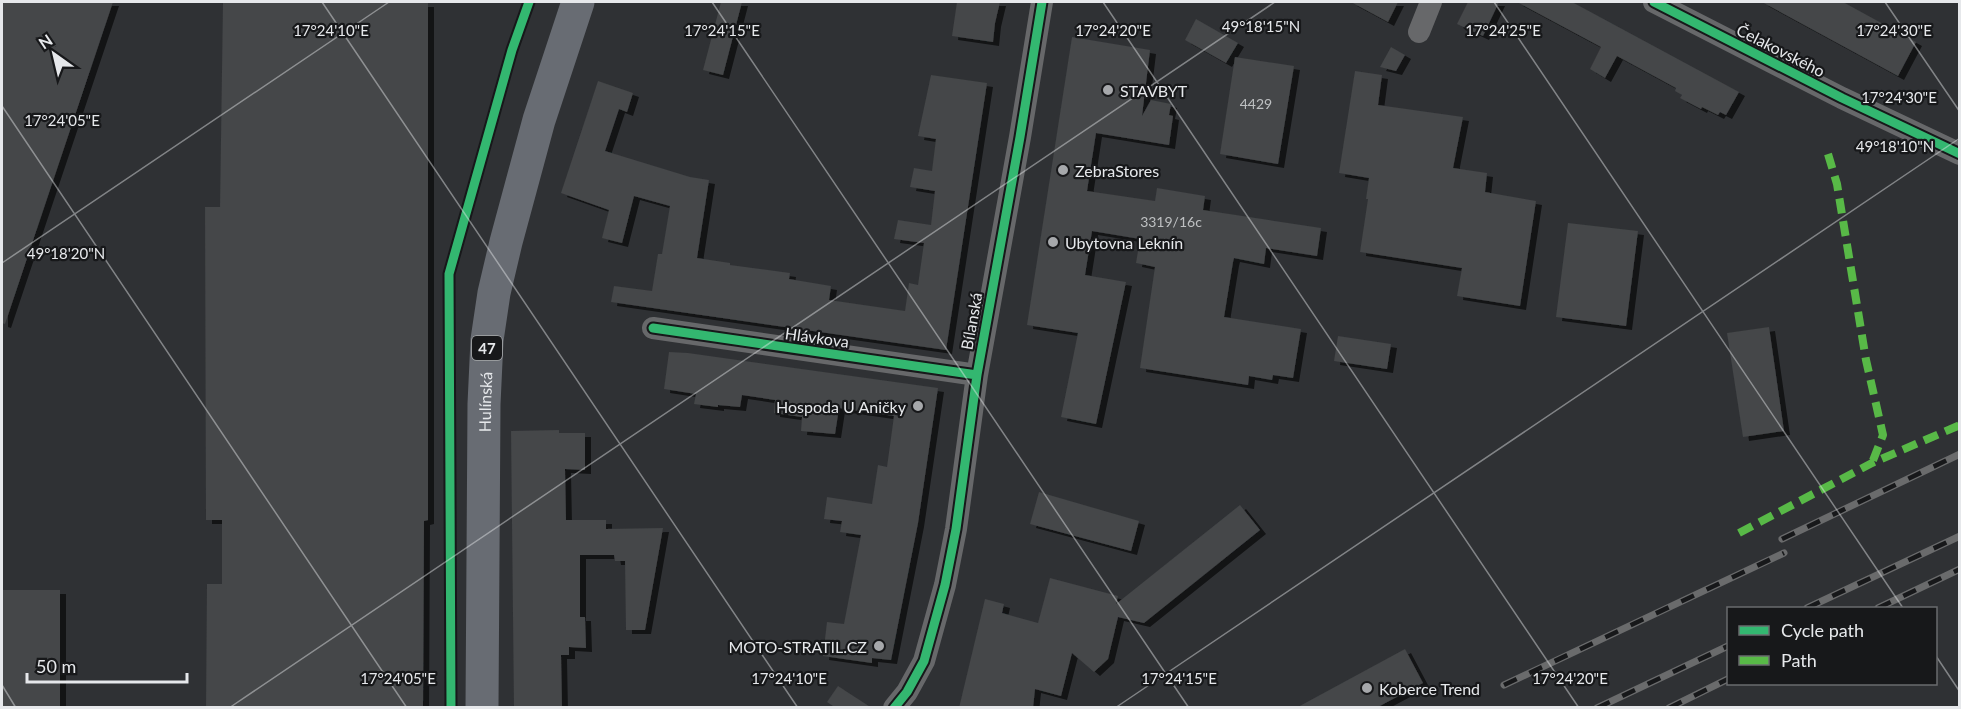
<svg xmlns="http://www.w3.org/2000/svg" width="1961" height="709" font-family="Lato,sans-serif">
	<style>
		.building { fill: #444648; filter: url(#shadow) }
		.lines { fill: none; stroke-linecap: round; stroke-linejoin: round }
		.minor { stroke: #67686a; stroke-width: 22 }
		.primary { stroke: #686c73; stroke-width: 33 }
		.rail-casing { stroke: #6a6b6c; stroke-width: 7 }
		.rail { stroke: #17181a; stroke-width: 4.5; stroke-dasharray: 14; stroke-linecap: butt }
		.quiet { stroke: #58b947; stroke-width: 8; stroke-dasharray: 15 8; stroke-linecap: butt }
		.cycleway-casing { stroke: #17181a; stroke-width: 13 }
		.cycleway { stroke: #33b770; stroke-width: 9 }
		.ticks { fill: none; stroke: #e6e8eb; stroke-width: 1.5; stroke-opacity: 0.45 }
		.poi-dot { fill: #a6a8ab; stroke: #17181a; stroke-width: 2 }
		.labels { text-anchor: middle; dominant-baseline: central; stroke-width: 4.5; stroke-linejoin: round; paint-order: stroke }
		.number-label { font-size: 14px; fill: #bec0c2 }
		.shield { fill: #17181a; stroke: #a8aaac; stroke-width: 1.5 }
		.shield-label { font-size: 15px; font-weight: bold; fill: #e6e8eb }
		.street-label { font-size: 16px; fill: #e6e8eb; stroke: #17181a }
		.poi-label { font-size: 16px; fill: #e6e8eb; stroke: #17181a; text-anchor: start }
		.ticks-label { font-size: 15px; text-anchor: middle; fill: #e6e8eb; stroke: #17181a; stroke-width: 4.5; stroke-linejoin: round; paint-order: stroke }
	</style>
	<defs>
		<filter id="shadow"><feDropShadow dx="6" dy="4" stdDeviation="0" flood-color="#0009"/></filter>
	</defs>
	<rect width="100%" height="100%" fill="#2f3134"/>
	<path class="building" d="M2,2H113L5,324L2,323Z
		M223,2H400V3H428V520L424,521L423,708H206L207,584H222V520H206L205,207H220Z
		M721,2H742L723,75L703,70Z
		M957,2H1000L995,23L993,42L952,36Z
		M1351,2H1398L1388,22Z
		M1468,2H1499L1483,36L1457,24Z
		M1517,2H1572L1739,92L1726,115L1720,112L1718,115L1702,107L1701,109L1680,98L1682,95L1675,91L1676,88L1617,56L1605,78L1590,69L1601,47Z
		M1762,2H1843L1916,42L1898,76Z
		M1196,19L1238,43L1226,63L1185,40Z
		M1072,37L1150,50L1142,116L1151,100L1171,104L1169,115L1173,116L1169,145L1096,133L1087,191L1155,201L1157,188L1205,196L1203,210L1321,228L1317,256L1266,248L1264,264L1234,258L1233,262L1224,317L1301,329L1293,378L1273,375L1272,380L1249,376L1248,385L1140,368L1155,267L1136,263L1140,239L1092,231L1085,275L1126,282L1096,424L1061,417L1078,333L1027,325Z
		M1391,47L1405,55L1396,71L1380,67Z
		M1235,57L1294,66L1278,164L1220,154Z
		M1355,71L1382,75L1378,105L1463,117L1453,168L1487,173L1485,192L1536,201L1520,306L1457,296L1462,268L1360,252L1368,199H1366L1369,178L1339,173Z
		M931,75L987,83L946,350L611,302L614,286L652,291L658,254H662L670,206L634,196L622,243L602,238L609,210L561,193L598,81L633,93L627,112L619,109L605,151L690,177L709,180L697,258L730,263V265L790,273L789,279L831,286L829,300L905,311L909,283L918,285L924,243L894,239L898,220L931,225L935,191L910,187L914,168L932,171L936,139L918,136Z
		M1568,223L1638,231L1626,326L1556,317Z
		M1769,327L1784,431L1743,437L1727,333Z
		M1338,336L1391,344L1387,369L1334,361Z
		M669,352L688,353L938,388L918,523L891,660L872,658V663L823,656L827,622L844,624L861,535L840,532L842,521L824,519L827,497L872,504L878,465L887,467L894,416L839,408L835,434L801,431L802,417L774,413L775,400L742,395L740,407L718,405V407L694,404L696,394L664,389Z
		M559,430V433H585V470L565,469L566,520H606V529L663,528L645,630H626L625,561H615L614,555H580V617H585L586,648L569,647V655H561L562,708H514L511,431Z
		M1039,492L1139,521L1131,551L1030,524Z
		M1240,505L1260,530L1144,623L1118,617L1108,659L1094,672L1072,653L1061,696L1035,689L1033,708H959L985,599L1004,604L1002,613L1038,623L1050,578L1118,596L1116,604Z
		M2,590H60V708H2Z
		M1405,649L1423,683L1376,708H1296Z
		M838,686L872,708H836L827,702Z"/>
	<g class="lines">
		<path class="minor" d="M1654,2L1842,98L1960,154
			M1419,32L1431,2
			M653,328L977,375
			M894,708L907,692L924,661L945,585L956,529L977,375L1020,137L1042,2"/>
		<path class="primary" id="s1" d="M482,708L484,404L487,340L494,293L506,242L539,120L578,2"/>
		<g class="rail-casing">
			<path id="rail" d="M1782,539L1960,454
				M1807,608L1960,536
				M1878,608L1960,569
				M1504,685L1784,553
				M1597,708L1728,646
				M1669,708L1728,679"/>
		</g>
		<use href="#rail" class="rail"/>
		<path class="quiet" d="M1828,154L1837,184L1866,360L1883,435L1872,463
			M1739,533L1872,463L1960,425"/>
		<g class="cycleway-casing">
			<path id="cycleway" d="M1654,2L1842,98L1960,154
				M653,328L977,375
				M451,708L449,274L512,50L529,2
				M894,708L907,692L924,661L945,585L956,529L977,375L1020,137L1042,2"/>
		</g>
		<use href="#cycleway" class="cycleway"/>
	</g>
	<path class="ticks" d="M322,2L798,708M712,2L1189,708M1103,2L1579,708M1494,2L1903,608M1885,2L1960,112M2,106L407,708M2,263L389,2M1936,656L1960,692M2,685L16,708M229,708L1275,2M1115,708L1960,138"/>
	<g class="poi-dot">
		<circle cx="1108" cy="90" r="6"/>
		<circle cx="1063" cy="170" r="6"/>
		<circle cx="1053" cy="242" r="6"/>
		<circle cx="918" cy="406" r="6"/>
		<circle cx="879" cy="646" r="6"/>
		<circle cx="1367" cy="688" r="6"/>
	</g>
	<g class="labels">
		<g class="number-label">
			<text x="1256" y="103">4429</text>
			<text x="1171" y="221">3319/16c</text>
		</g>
		<rect class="shield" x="472" y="336" width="30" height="24" rx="4.5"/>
		<g class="shield-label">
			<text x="487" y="348">47</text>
		</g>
		<g class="street-label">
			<text transform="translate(1781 50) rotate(27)">Čelakovského</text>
			<text transform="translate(971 321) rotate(-80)">Bílanská</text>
			<text transform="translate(817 337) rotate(8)">Hlávkova</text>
			<text stroke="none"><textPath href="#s1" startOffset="306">Hulínská</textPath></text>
		</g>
		<g class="poi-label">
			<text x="1120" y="90">STAVBYT</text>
			<text x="1075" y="170">ZebraStores</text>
			<text x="1065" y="242">Ubytovna Leknín</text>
			<text x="906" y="406" text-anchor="end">Hospoda U Aničky</text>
			<text x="867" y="646" text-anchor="end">MOTO-STRATIL.CZ</text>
			<text x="1379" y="688">Koberce Trend</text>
		</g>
	</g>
	<g class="ticks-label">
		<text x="1261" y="32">49°18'15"N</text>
		<text x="331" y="36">17°24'10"E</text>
		<text x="722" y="36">17°24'15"E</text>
		<text x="1113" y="36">17°24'20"E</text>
		<text x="1503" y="36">17°24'25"E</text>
		<text x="1894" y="36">17°24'30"E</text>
		<text x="1899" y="103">17°24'30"E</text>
		<text x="62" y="126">17°24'05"E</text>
		<text x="1895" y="152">49°18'10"N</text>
		<text x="66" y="259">49°18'20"N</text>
		<text x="398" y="684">17°24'05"E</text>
		<text x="789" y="684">17°24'10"E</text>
		<text x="1179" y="684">17°24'15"E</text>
		<text x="1570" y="684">17°24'20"E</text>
	</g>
	<rect width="1961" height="709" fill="none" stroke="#e6e8eb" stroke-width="6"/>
	<rect x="1727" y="607" width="210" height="78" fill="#17181a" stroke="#6a6b6e" stroke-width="1.5"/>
	<rect x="1739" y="626" width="30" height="9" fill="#33b770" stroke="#6a6b6e" stroke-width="1.5"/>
	<text x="1781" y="637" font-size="18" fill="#e6e8eb">Cycle path</text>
	<rect x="1739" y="656" width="30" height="9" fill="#58b947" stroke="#6a6b6e" stroke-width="1.5"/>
	<text x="1781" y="667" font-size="18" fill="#e6e8eb">Path</text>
	<g transform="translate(54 54) rotate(326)" stroke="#17181a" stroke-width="4.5" paint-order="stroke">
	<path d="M0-4.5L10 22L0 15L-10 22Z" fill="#e6e8eb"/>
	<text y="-9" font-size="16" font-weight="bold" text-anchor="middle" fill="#e6e8eb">N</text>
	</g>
	<path d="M27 673v9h160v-9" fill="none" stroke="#e6e8eb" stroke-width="3"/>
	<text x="36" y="673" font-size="18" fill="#e6e8eb" stroke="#17181a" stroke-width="4.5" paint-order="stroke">50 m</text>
</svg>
